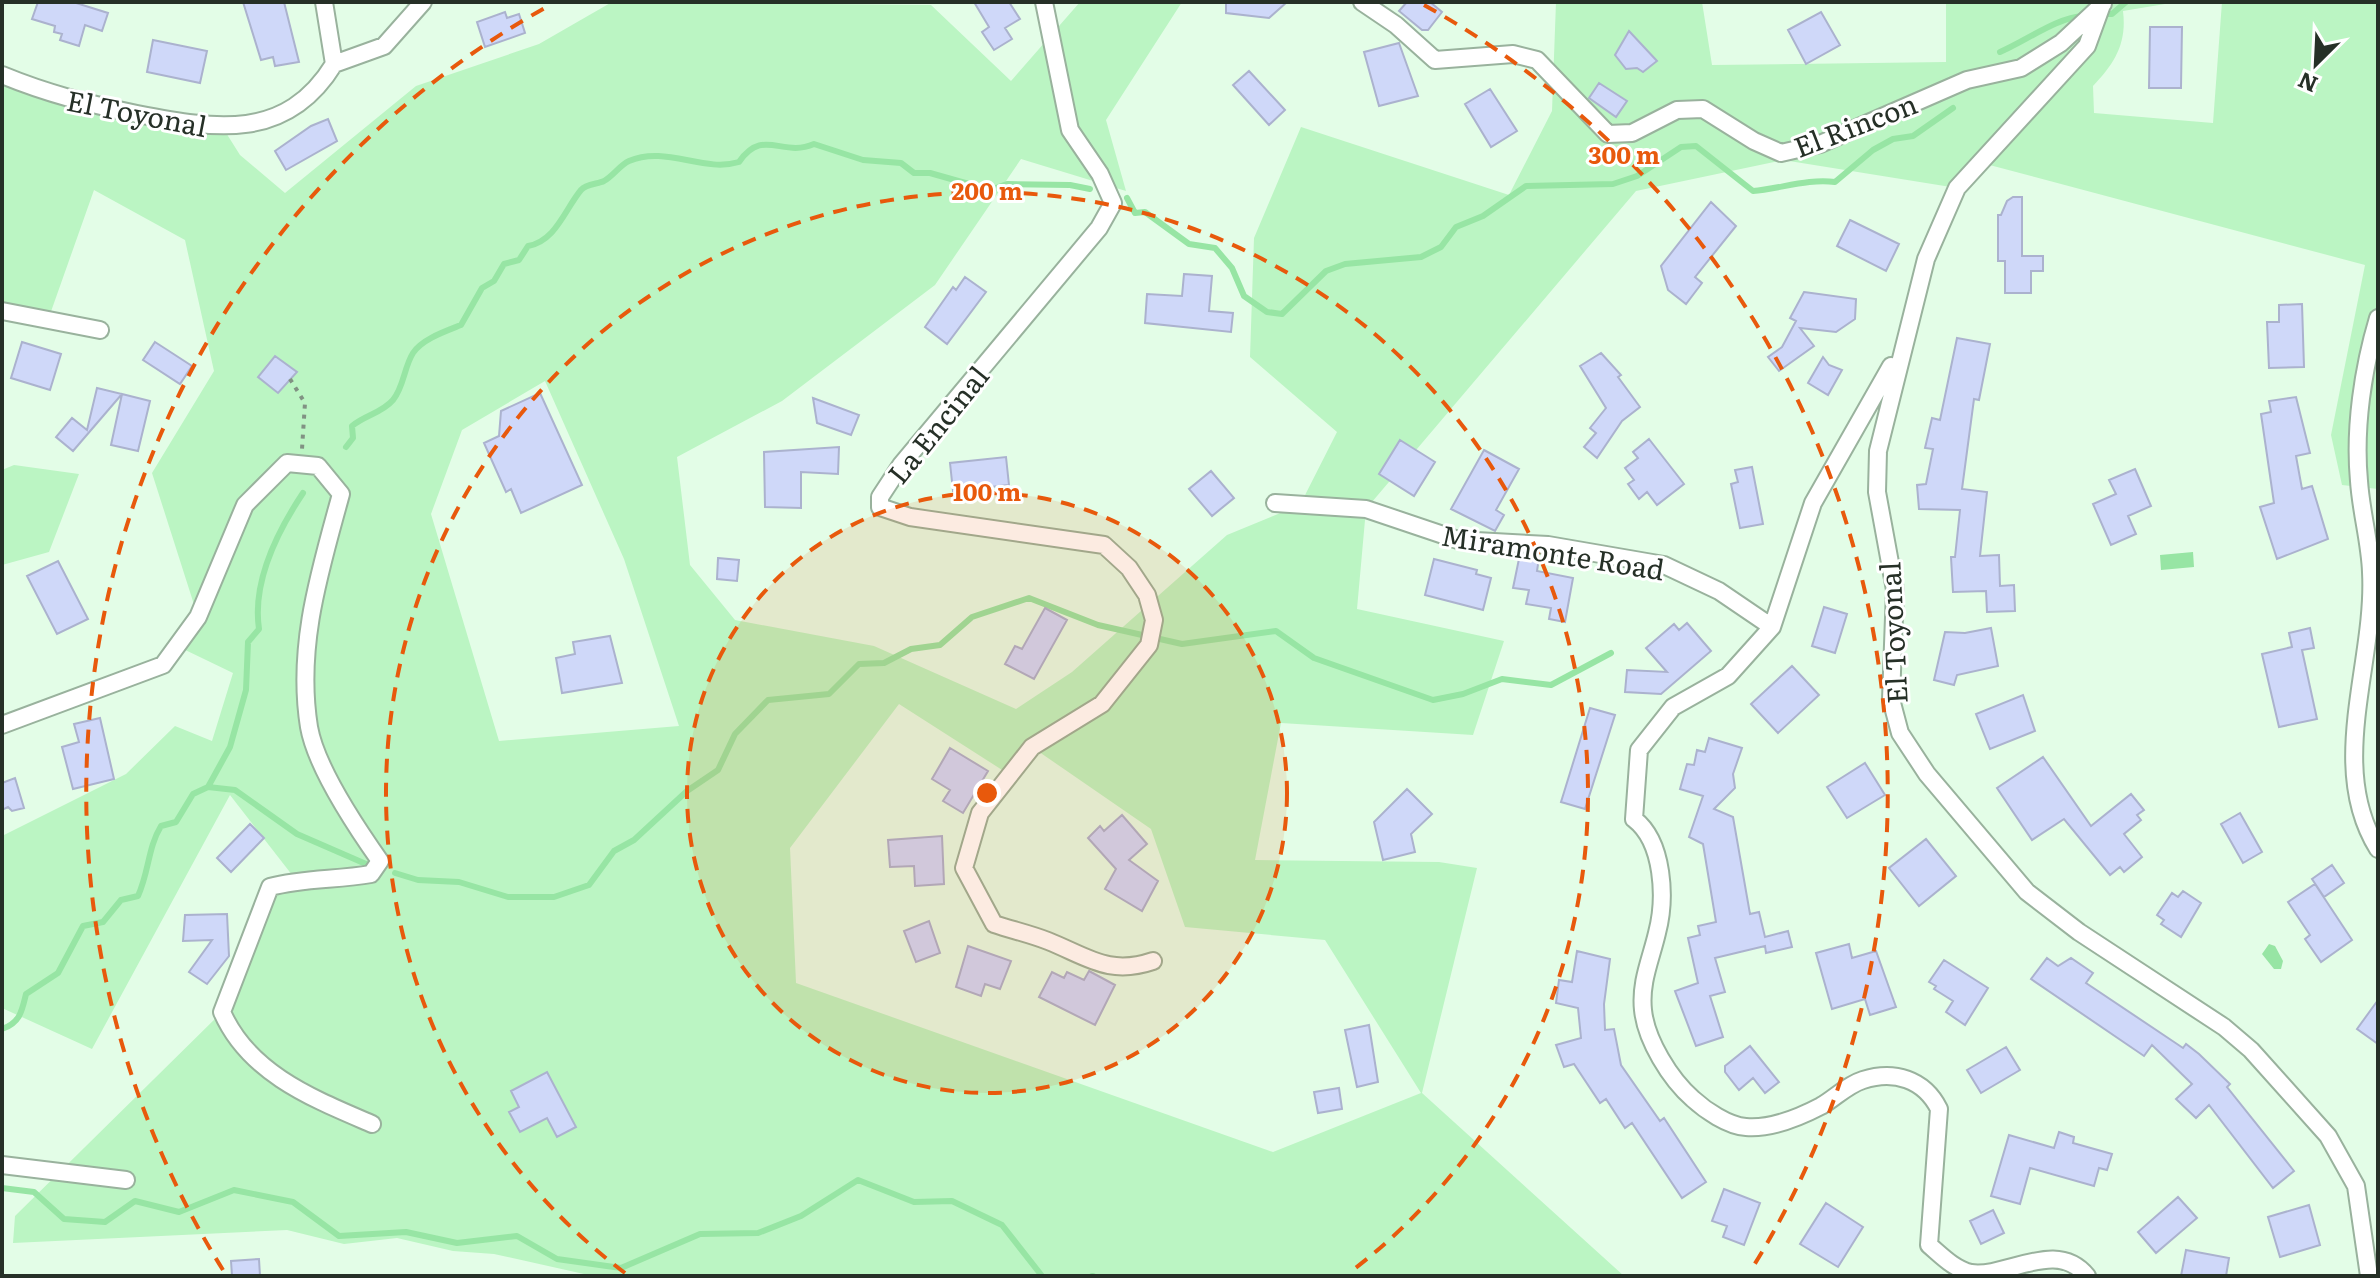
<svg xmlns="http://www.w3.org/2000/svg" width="2380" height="1278" font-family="Literata,serif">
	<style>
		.green { fill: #bbf5c3; fill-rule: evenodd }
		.water { fill: #97e5a4 }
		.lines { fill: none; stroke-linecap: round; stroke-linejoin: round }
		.stream { stroke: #97e5a4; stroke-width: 6 }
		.building { fill: #cfd8f9; stroke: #abb2ce; stroke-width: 2 }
		.street-casing { stroke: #99b29d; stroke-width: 20 }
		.path { stroke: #819283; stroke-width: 4; stroke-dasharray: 4 6; stroke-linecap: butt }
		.street { stroke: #fff; stroke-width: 16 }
		.ring { fill: none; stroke: #e8590c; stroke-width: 4; stroke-dasharray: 14 10 }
		.labels { text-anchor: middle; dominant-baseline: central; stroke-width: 6; stroke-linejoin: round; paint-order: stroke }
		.street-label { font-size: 28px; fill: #263027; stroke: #fff }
		.centre { fill: #e8590c; stroke: #fff; stroke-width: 4 }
		.ring-label { font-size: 24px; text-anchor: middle; font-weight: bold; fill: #e8590c; stroke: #fff; stroke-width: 6; stroke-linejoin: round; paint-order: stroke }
	</style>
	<rect width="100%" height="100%" fill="#e3fde7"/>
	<path class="green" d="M612,2L931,5L1011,81L1080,2H1182L1106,120L1126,191L1021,159L935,285L782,401L677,457L690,565L735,620L874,646L1016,709L1072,672L1227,535L1300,505L1337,432L1250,357L1254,238L1301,127L1509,195L1552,111L1556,2H1702L1712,65L1946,62V2H2177L2123,11C2127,43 2115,63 2093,86L2094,113L2213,123L2222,2H2378V489L2342,485L2331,435L2365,265L1982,163L1957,188L1783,160L1636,191L1366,509L1357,609L1504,641L1473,735L1281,723L1255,860L1439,862L1477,868L1422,1093L1624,1276H593L494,1254L453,1251L397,1238L344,1244L287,1230L13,1243L15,1216L222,1012L270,887L296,880L230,795L92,1049L2,1008V836L126,774L175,726L212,741L233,673L177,646L198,617L152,473L214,371L185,240L94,190L48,320L2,311V75L223,128L240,155L285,193L416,86L539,44ZM545,381L624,559L679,726L499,741L431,514L462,430ZM899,704L1010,775L1032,747L1151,829L1185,927L1325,940L1421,1093L1273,1152L796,983L790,848Z
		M14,465L79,474L49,552L2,565V470Z"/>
	<path class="water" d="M2193,552L2194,567L2161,570L2160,555Z
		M2269,944L2275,946L2283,961L2281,969H2274L2262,954Z"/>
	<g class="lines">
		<path class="stream" d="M2102,14H2112L2126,2
			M2000,52C2024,42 2058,17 2083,16
			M1127,198L1135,213L1145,212L1189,244L1215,248L1232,268L1244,296L1267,312L1282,314L1326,271L1345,264L1421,257L1441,247L1456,227L1483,216L1526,186L1613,184L1637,176L1681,147L1696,146L1753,191C1779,189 1809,178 1835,182L1873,150L1893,139L1913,136L1953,108
			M346,447L353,438L352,426C365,415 382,413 393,400C404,387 404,367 413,353C422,339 446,331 461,325L482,288L494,281L504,264L519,260L528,246C556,241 565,209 581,190C586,184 598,184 604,181C613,176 620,165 629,161C666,145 703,173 739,162C763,127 782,158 814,144L863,160L901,163L914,173H930L990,190L1007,184L1070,185L1090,189
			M208,787L235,790L297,834L366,864
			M395,873L418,880L459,882L508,897H554L589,885L614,851L634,840L687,791L718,770L735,734L768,700L829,694L859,664L884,663L911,649L940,645L972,617L1029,598L1098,625L1182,644L1276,631L1314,658L1433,700L1463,694L1502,679L1551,685L1611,653
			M2,1029C20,1023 22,1011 26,994L58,973L83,926L103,922L121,900L138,896C149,872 148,847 161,826L176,822L193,794L208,787L230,747L246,690L248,642L259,629C252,582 277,532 303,493
			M2,1188L34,1192L64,1219L105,1222L135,1201L179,1212L234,1190L293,1202L339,1236L406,1232L457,1243L517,1236L557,1259L621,1268L700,1234L758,1233L801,1216L858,1180L914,1202L952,1201L1002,1225L1042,1276
			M1092,1276H1093"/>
	</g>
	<path class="building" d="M38,2H73L108,13L102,31L85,25L79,46L60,40L62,34L54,32L55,26L32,19Z
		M243,2H284L299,62L275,66L273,57L261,60Z
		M974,2H1009L1020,19L1005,28L1012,39L994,50L982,32L989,27Z
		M1226,2H1287L1269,18L1226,13Z
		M1407,2H1430L1442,12L1428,30H1422L1399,11Z
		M505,12L507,18L519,14L525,33L485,47L477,22Z
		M1821,12L1840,45L1806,64L1788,30Z
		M2150,27H2182L2181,88H2149Z
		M1629,31L1657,61L1643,72L1637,68L1626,69L1615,55Z
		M153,40L207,51L200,83L147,72Z
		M1399,43L1418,96L1379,106L1364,52Z
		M1249,71L1285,110L1269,125L1233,85Z
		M1599,83L1627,101L1616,117L1589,98Z
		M1490,89L1517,131L1491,147L1465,104Z
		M328,119L337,141L286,170L275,151L311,126Z
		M2013,197H2022V256H2043V271H2031V293H2005V261H1998V215H2001L2007,201Z
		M1711,202L1736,226L1695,277L1702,283L1686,304L1668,290L1661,266Z
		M1850,220L1899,244L1886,271L1837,246Z
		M1184,274L1212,276L1209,311L1233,313L1231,332L1145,323L1147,294L1182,296Z
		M965,277L986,292L947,344L925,327L953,287L956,290Z
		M1804,292L1856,299L1855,319L1836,332L1800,328L1814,346L1779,371L1768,357L1782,347L1796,321L1790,318Z
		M2302,304L2304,367L2269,368L2267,322H2279V305Z
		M1957,338L1990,344L1979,400L1974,399L1962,489L1987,492L1980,556L1999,555L2000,586L2014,585L2015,611L1987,612L1986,591L1953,592L1951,557H1955L1960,510L1919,509L1917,485L1926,484L1933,449L1925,448L1932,418L1940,420Z
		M22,342L61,354L50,390L11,378Z
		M155,342L192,366L180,384L143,360Z
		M1601,353L1621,375L1618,377L1640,407L1622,421L1597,458L1584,447L1596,433L1590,428L1606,408L1580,366Z
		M275,356L297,372L278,393L258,377Z
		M1823,357L1829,365L1842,370L1828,395L1808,383Z
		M97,388L122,394L73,451L56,437L72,418L87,430Z
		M540,393L582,485L521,513L511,489L506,492L484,443L499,436L501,411Z
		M122,394L150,401L138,451L111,445Z
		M2296,397L2310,453L2296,456L2302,489L2312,486L2328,539L2277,559L2260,507L2274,503L2261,414L2271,412L2269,401Z
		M813,398L859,415L851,435L817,423Z
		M1649,439L1684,484L1657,505L1647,492L1639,499L1628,484L1634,480L1625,468L1638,458L1633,452Z
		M1400,440L1435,462L1414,496L1379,474Z
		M839,447L838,474L801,472V508L765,507L764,452Z
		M1484,450L1519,469L1496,510L1504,515L1495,531L1451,509Z
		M1006,457L1009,485L953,491L950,463Z
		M1752,467L1763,524L1740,528L1731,484L1738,482L1735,470Z
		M2135,469L2151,506L2128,516L2136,534L2111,545L2093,504L2116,494L2109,480Z
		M1211,471L1234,498L1212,516L1189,489Z
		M1520,554L1539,558L1537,571L1573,578L1565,622L1549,619L1551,608L1526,604L1529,590L1513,588Z
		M718,558L739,560L737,581L717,579Z
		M1434,559L1477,570L1476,574L1491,578L1483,610L1425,595Z
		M58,561L88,619L57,634L27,576Z
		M1824,607L1847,614L1835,653L1812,646Z
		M1045,608L1067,620L1034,679L1005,664L1015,646L1022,649Z
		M1687,623L1711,651L1661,694L1625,692L1627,670L1667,672L1646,648L1674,624L1679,630Z
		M1991,628L1998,666L1957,675L1954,685L1934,680L1945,632L1965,633Z
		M2310,628L2314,648L2302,650L2317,719L2279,727L2262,654L2292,647L2289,633Z
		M610,636L622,683L562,693L556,658L575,654L573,642Z
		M1792,666L1819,695L1778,733L1751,704Z
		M2023,695L2035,731L1990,749L1976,714Z
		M1590,708L1615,715L1585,809L1561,802Z
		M100,718L114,779L73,789L62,747L79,742L74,724Z
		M1709,738L1742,748L1733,774L1735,788L1714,809L1733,817L1750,914L1759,912L1765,937L1788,931L1792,947L1766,953L1765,946L1715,958L1725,992L1710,996L1723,1037L1696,1046L1675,991L1698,983L1688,938L1700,935L1698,926L1716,922L1703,844L1689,837L1703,796L1680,789L1687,764L1694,765L1697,750L1705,752Z
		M950,748L988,771L963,813L943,801L950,790L932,779Z
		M2043,757L2091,826L2131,794L2144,810L2137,815L2141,820L2124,834L2142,857L2124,872L2120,867L2110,875L2064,819L2032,840L1997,788Z
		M1865,763L1885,795L1847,818L1827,787Z
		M15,778L24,808L12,811L8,807L2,810V783Z
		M1407,789L1432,814L1411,834L1415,852L1383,860L1374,822Z
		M2240,813L2262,852L2243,863L2221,824Z
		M1122,815L1147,844L1129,860L1158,881L1142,911L1105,889L1116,869L1088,838L1100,826L1104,831Z
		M250,824L264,838L231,872L217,858Z
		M942,836L944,884L915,886L914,866L890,867L888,840Z
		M1926,839L1956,876L1919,906L1889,868Z
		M2332,865L2344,883L2324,897L2312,879Z
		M2315,884L2352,940L2321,962L2305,939L2310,935L2288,902Z
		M2183,891L2201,903L2181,937L2161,924L2164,920L2157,915L2172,893L2178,897Z
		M227,914L229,956L207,984L189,972L212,940L183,941L185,915Z
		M929,921L940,953L916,962L904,931Z
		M1849,944L1852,958L1876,951L1896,1007L1870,1015L1865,999L1832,1009L1816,953Z
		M968,946L1011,961L1000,989L985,984L981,996L956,987Z
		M1577,951L1610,959L1604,1004L1605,1030L1614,1029L1621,1065L1660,1121L1664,1118L1706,1182L1682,1198L1632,1123L1625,1128L1606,1099L1600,1103L1574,1064L1564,1067L1556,1045L1581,1038L1578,1008L1556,1003L1559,980L1572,982Z
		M2047,958L2058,966L2071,958L2093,973L2086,983L2183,1048L2186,1044L2199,1054L2230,1084L2227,1087L2294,1171L2273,1188L2209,1105L2196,1118L2176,1099L2192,1084L2152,1045L2144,1056L2031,979Z
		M1944,960L1988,988L1965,1025L1946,1012L1953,1001L1934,989L1936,986L1929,982Z
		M1089,971L1115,985L1095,1025L1039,997L1052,972L1064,978L1067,972L1084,980Z
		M2378,1000V1044L2357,1029Z
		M1369,1025L1378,1082L1357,1087L1345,1030Z
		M1750,1046L1779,1082L1765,1093L1753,1078L1739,1090L1725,1072V1066Z
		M2006,1047L2020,1070L1981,1093L1967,1070Z
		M547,1072L576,1127L557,1137L547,1118L520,1132L509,1112L519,1107L511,1091Z
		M1339,1088L1342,1109L1318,1113L1314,1092Z
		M2059,1132L2074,1137L2073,1143L2112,1154L2107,1170L2099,1168L2094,1186L2030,1168L2020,1204L1991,1196L2009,1135L2054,1148Z
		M1724,1189L1760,1203L1744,1245L1723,1237L1727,1226L1712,1221Z
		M2178,1197L2197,1218L2156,1253L2138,1232Z
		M1826,1203L1863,1227L1838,1267L1800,1244Z
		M2309,1205L2320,1245L2280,1257L2268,1217Z
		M1993,1210L2004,1233L1981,1244L1970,1221Z
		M2186,1250L2229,1258L2226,1276H2181Z
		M259,1259L260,1276H232L231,1261Z"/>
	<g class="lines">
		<g class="street-casing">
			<path id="street" d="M1044,2L1070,130L1100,174L1113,203L1099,228L901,465L880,497V507L910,517L1104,545L1129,568L1147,595L1154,620L1149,645L1102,704L1032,747L980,813L964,868L994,924C1012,930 1030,934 1048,941C1088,957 1109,976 1153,961
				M1362,2L1396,25L1435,60L1513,54L1537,60L1608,134L1632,133L1677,110L1703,109L1754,141L1781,153L1820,144L1967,80L2021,68L2061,43L2103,4
				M2103,2L2087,46L1957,188L1926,259L1878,451L1877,492L1895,590L1891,699L1900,733L1927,774L2027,892L2079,932L2224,1027L2251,1050L2328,1136L2356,1186L2369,1276
				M334,64L384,46L423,2
				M2,75C48,94 89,104 137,114C215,129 286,142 334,64L324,2
				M2,311L100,330
				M2378,318C2363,368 2354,428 2359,481C2361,512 2370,542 2371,572C2376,662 2326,766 2378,849
				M1891,366L1813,503L1772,627L1728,676L1673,707L1639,750L1634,819C1664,842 1666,899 1657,933C1651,959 1640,982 1643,1010C1646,1040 1670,1079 1693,1099C1705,1110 1728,1126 1746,1127C1770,1129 1800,1117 1821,1106C1835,1098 1847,1085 1863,1080C1894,1070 1924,1079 1939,1109L1929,1245C1942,1256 1954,1269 1971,1273C2008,1278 2056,1238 2087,1276
				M1275,503L1366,509L1458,540L1548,545L1664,565L1719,591L1772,627
				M2,725L163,665L198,617L245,505L287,463L318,466L341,494C320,571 296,646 309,727C316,767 356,827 380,861L371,874C337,880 303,878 270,887L222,1012C249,1074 314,1099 372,1124
				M2,1165L126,1180"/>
		</g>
		<path class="path" d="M290,379L305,403L302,449"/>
		<use href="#street" class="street"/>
	</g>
	<circle cx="987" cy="793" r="300" fill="#e8590c" fill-opacity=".12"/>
	<g class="ring">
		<circle cx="987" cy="793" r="300"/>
		<path d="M625 1273A601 601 0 1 1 1349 1273"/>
		<path d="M223 1270A901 901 0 0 1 550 5M1424 5A901 901 0 0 1 1751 1270"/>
	</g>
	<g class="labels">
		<g class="street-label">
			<text transform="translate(137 112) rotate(11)">El Toyonal</text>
			<text transform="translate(1855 124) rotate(-21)">El Rincon</text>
			<text transform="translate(937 424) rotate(-51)">La Encinal</text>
			<text transform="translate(1553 551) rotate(9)">Miramonte Road</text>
			<text transform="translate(1892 633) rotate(-93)">El Toyonal</text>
		</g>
	</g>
	<circle cx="987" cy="793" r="12" class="centre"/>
	<g class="ring-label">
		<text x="1624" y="164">300 m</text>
		<text x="987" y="200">200 m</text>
		<text x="987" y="501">100 m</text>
	</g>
	<rect width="2380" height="1278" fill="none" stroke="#263027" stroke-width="8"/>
	<g transform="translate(2316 64) rotate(204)" stroke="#ffffff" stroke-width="6" paint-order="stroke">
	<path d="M0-6L14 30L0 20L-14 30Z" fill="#263027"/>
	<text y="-12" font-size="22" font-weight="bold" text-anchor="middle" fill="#263027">N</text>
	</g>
</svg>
